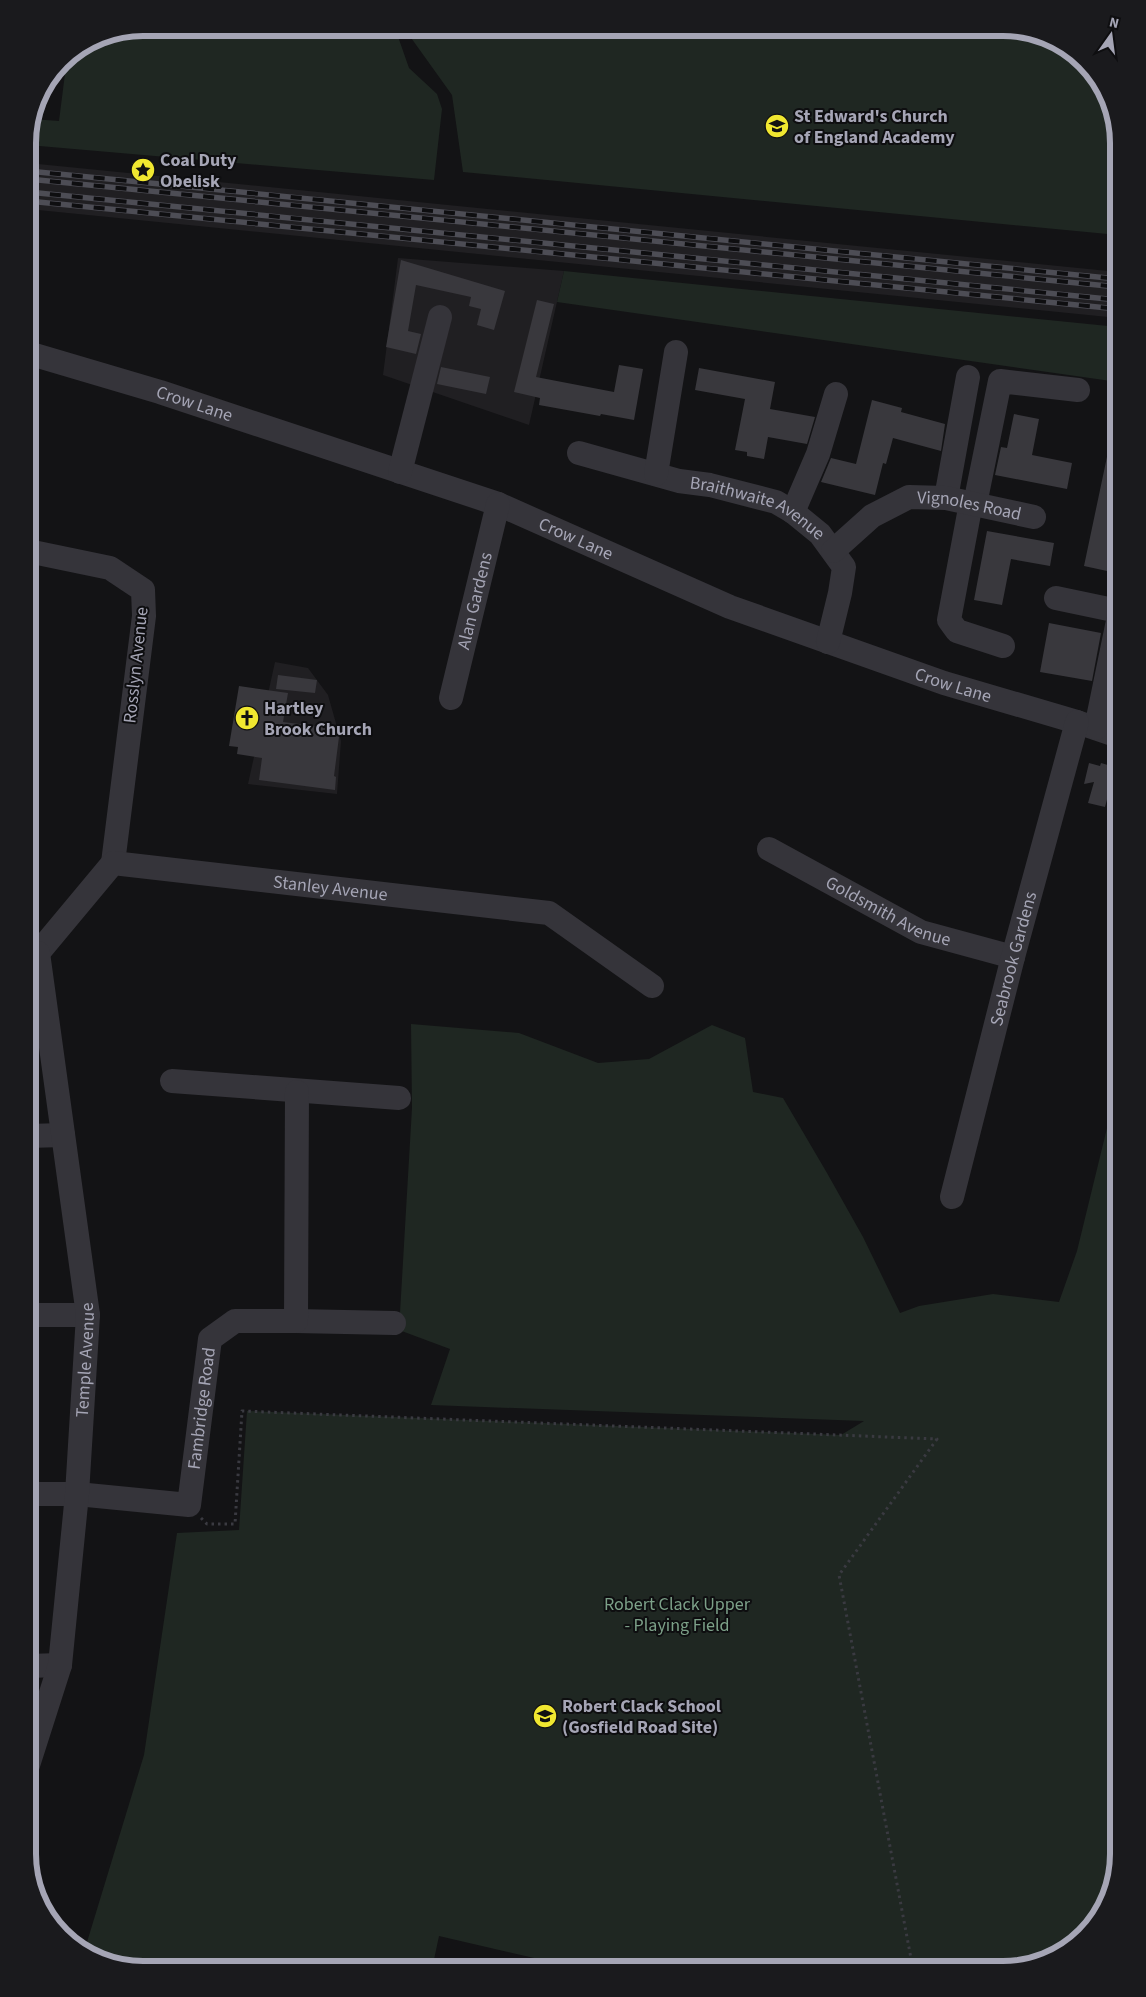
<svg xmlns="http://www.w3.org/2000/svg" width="1146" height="1997" font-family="'Source Sans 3',sans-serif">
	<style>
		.built { fill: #201f22 }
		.green { fill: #1f2722 }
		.building { fill: #39383d }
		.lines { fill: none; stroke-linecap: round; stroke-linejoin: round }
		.path { stroke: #3a3a41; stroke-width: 3; stroke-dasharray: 2.5 4; stroke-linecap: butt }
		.minor { stroke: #35343a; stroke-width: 24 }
		.rail-casing { stroke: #4d4d55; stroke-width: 5.5 }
		.rail { stroke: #0e0e10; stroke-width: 4; stroke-dasharray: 11; stroke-linecap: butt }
		.labels { text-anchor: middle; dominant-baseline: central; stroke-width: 4; stroke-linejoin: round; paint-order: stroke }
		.poi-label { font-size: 18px; font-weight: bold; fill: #a5a5b5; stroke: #0e0e10; text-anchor: start }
		.street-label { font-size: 18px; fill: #a5a5b5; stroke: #0e0e10 }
		.park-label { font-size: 18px; fill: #7ca088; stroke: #0e0e10 }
		.rim { fill: none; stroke: #a5a5b5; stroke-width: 6 }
	</style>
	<rect width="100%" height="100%" fill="#131315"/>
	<path class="built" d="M28,163L1118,272V318L28,209Z
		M398,258L564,271L529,425L383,375Z
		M275,662L308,668L328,695L341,741L337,794L248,784Z"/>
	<path class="green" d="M144,28H395L409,68L437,94L442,109L434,180L28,145L32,119L59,121L67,58L99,36Z
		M404,28H1010L1067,47L1107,93L1118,144V235L463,172L452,95Z
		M564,271L1118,327V382L557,302Z
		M411,1024L519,1033L598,1063L649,1059L712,1025L745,1038L753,1092L783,1098L827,1173L863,1237L900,1313L919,1306L993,1294L1059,1302L1077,1251L1118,1083V1854L1099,1918L1053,1958L1002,1969H582L439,1936L432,1969H136L84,1952L144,1755L177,1533L239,1530L247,1411L841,1435L864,1421L431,1405L450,1349L399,1330L412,1108Z"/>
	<path class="building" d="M401,260L505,291L494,330L477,325L481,309L469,306L471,297L416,285L408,331L421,334L416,354L386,347Z
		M537,300L554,304L536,377L614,392L619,365L643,369L634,420L601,414L600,416L539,405L540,398L514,392Z
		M441,367L490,377L486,394L437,384Z
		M699,368L775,382L770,409L815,417L807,444L768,437L764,459L747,456V452L735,450L745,399L695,390Z
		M872,400L902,408L901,412L945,424L941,451L893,438L886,464L883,463L875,495L821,482L831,458L856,464Z
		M1014,414L1039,419L1032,455L1072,463L1067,489L995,475L1001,447L1007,448Z
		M1112,433H1118V516L1107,571L1084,566Z
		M987,531L1054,543L1050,566L1011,559L1002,605L974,600Z
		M1049,623L1101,633L1092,681L1040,672Z
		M278,675L317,680L315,693L276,689Z
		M239,686L288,693L283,722L340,729L334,776L336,777L335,790L259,780L262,758L237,754L238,747L229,746Z
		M1089,763L1100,766L1101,763L1118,768V795L1109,792L1105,807L1088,803L1094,782L1084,784Z"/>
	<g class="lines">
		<path class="path" d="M201,1518L207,1524H235L242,1411L937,1439L839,1575L913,1969"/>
		<g class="minor">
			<path id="s1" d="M28,353L160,392L498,504L730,607L944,683L1077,722L1118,736"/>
			<path id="s2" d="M579,453L679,481L710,485L776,502L793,512L820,534L844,567L840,593L828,642"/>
			<path d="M400,472L440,317"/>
			<path d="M656,474L676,352"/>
			<path d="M946,498L968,377"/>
			<path d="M971,503L949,620L957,631L1003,646"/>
			<path d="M975,504L1000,381L1078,390"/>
			<path d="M793,512L818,454L836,394"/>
			<path d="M28,551L110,568L143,590L144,616L113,863"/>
			<path id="s3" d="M833,551L872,516L909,497L946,498L1034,517"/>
			<path d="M1056,598L1118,611"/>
			<path id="s4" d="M451,698L498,504"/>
			<path d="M1096,728L1118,621"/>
			<path id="s5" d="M769,849L921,932L1013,957"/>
			<path id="s6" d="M28,953H38L113,863L549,913L652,986"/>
			<path d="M172,1081L399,1098"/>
			<path d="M28,1136L63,1135"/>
			<path id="s7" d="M952,1197L1013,957L1077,722"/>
			<path d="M28,1315H88"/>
			<path d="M296,1321L394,1323"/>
			<path id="s8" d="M28,1494H77L189,1505L210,1339L235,1321H296L297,1092"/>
			<path d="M28,1666L60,1665"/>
			<path id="s9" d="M28,1765L60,1665L77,1494L88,1315L38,953"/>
		</g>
		<g class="rail-casing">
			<path id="rail" d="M28,171L1118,279
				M28,179L1118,287
				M28,192L1118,300
				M28,201L1118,309"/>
		</g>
		<use href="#rail" class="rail"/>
	</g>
	<defs>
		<g id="school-disc" transform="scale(1.25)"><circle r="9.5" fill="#f0e730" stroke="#0e0e10"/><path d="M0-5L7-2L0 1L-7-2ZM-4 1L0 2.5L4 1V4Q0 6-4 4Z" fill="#111"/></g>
		<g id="sight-disc" transform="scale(1.25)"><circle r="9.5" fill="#f0e730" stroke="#0e0e10"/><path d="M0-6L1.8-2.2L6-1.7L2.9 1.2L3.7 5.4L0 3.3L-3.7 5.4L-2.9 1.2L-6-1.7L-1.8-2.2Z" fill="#111"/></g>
		<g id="church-disc" transform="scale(1.25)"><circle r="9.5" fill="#f0e730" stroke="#0e0e10"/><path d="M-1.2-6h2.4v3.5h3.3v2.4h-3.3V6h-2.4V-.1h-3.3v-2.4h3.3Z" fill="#111"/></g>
	</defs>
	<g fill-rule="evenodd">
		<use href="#school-disc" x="777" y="126"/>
		<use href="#sight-disc" x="143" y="170"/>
		<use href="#church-disc" x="247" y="718"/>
		<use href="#school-disc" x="545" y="1716"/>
	</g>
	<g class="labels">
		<g class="poi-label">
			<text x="794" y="116">St Edward's Church<tspan x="794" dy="21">of England Academy</tspan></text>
			<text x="160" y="160">Coal Duty<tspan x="160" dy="21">Obelisk</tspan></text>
			<text x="264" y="708">Hartley<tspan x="264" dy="21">Brook Church</tspan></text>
			<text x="562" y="1706">Robert Clack School<tspan x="562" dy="21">(Gosfield Road Site)</tspan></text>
		</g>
		<g class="street-label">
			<text stroke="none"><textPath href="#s1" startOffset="174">Crow Lane</textPath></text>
			<text stroke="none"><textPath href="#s3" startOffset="155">Vignoles Road</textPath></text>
			<text stroke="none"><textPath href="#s2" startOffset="188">Braithwaite Avenue</textPath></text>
			<text stroke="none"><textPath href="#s1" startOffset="579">Crow Lane</textPath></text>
			<text stroke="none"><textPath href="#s4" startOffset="100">Alan Gardens</textPath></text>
			<text transform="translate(136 665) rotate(-84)">Rosslyn Avenue</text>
			<text stroke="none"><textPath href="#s1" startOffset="984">Crow Lane</textPath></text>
			<text stroke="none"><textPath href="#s6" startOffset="346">Stanley Avenue</textPath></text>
			<text stroke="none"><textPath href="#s5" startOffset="135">Goldsmith Avenue</textPath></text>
			<text stroke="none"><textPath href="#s7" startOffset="246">Seabrook Gardens</textPath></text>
			<text stroke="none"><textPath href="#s9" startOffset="411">Temple Avenue</textPath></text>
			<text stroke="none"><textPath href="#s8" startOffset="259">Fambridge Road</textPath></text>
		</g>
		<g class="park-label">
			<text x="677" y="1604">Robert Clack Upper<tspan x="677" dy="21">- Playing Field</tspan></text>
		</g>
	</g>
	<path d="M0 0H1146V1997H0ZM143 36H1003A107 107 0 0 1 1110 143V1854A107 107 0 0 1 1003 1961H143A107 107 0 0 1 36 1854V143A107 107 0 0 1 143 36Z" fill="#1a1a1d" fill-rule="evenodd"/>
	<path class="rim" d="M143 36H1003A107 107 0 0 1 1110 143V1854A107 107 0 0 1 1003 1961H143A107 107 0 0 1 36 1854V143A107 107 0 0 1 143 36Z"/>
	<g transform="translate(1111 35) rotate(14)" stroke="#0e0e10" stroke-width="4" paint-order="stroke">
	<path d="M0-4L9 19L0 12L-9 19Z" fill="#a5a5b5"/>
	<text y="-8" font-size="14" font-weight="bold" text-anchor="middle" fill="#a5a5b5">N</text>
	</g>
</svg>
